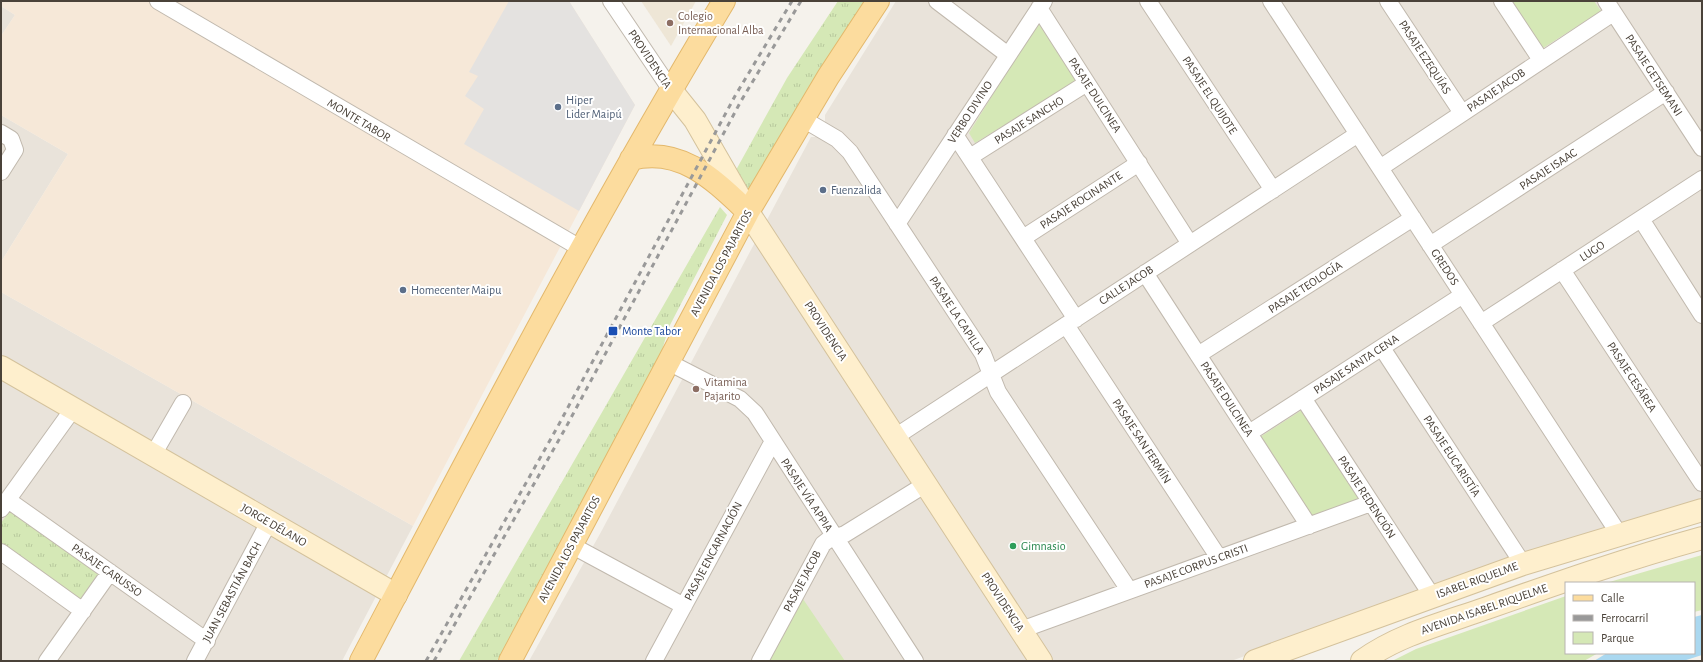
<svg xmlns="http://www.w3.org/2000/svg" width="1703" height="662" font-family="'Alegreya Sans',sans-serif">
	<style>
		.residential { fill: #e9e3da }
		.commercial { fill: #f6e8d8 }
		.education { fill: #eee6d6 }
		.grass { fill: url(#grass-tufts) }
		.park { fill: #d5e8b6 }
		.parking { fill: #e4e2e0 }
		.water { fill: #aad8f0 }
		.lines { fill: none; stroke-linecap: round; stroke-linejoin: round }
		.street-casing { stroke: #c1b9ae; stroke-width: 18 }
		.secondary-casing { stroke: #d4c29c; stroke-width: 24 }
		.primary-casing { stroke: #e3b86c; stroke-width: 24 }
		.street { stroke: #fff; stroke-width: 16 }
		.secondary { stroke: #feefcd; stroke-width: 22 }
		.primary { stroke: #fcdc9e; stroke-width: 22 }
		.rail { stroke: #999; stroke-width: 3; stroke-dasharray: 5 5; stroke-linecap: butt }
		.education-dot { fill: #8d6e63; stroke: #fff; stroke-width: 1.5 }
		.service-dot { fill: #5c6f8a; stroke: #fff; stroke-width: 1.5 }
		.transit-dot { fill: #1a4fb4; stroke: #fff; stroke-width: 1.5 }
		.leisure-dot { fill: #2e9e5b; stroke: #fff; stroke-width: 1.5 }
		.labels { text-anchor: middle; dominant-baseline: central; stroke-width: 4; stroke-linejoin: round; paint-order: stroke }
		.education-label { font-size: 12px; fill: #785e54; stroke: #fff; text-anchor: start }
		.street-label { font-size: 12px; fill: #4a4239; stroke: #fff }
		.service-label { font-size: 12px; fill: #4e5e75; stroke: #fff; text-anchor: start }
		.transit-label { font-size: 12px; fill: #164399; stroke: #fff; text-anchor: start }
		.leisure-label { font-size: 12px; fill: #27864d; stroke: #fff; text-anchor: start }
	</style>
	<defs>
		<pattern id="grass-tufts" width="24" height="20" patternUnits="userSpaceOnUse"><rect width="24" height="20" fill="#d5e8b6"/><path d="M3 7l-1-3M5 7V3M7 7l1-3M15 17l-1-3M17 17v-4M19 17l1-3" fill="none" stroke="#b8c89d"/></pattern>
	</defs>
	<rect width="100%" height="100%" fill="#f5f2ec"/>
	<path class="residential" d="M896,1H1702V501L1449,582L1231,661H529L601,532L811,137H816L825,123V115Z
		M1,6L15,15L1,36Z
		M1,115L68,154L1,262Z
		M1,292L413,526L342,661H1Z"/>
	<path class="commercial" d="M1,1H569L635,105L413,526L1,292V262L68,154L1,115V36L15,15L1,6Z"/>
	<path class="education" d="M641,1H696L671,46Z"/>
	<path class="grass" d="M838,1H868L751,196L736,170L787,78Z
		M720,207L727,215L669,327L660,357L497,661H459Z
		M11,509L105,574L84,603L1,544V523Z"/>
	<path class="park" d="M1508,1H1594L1601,11L1540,50Z
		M1039,20L1077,81L975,143L969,133Z
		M1302,410L1360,499L1308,518L1257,439Z
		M1702,555V610L1694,612V583H1606Z
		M801,596L845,661H766Z
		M1566,596V653H1598L1584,661H1392L1416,649Z"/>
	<path class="parking" d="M509,1H569L635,105L579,211L464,144L484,109L465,96L478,76L469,72Z"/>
	<path class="water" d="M1702,615V655L1683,661H1594L1607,653H1694V617Z"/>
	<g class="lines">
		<g class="street-casing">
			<path id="street" d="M158,1L582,249
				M611,1L671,90
				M937,1L1008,55
				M1148,1L1273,190
				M1271,1L1619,534
				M1388,1L1462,113
				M1502,1L1541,60
				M1606,1L1702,148
				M1039,8L1190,244
				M803,119L837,139L850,152L983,354L998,392L1129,590
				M1,133L11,139L15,150L1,172
				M955,135L1076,319
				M970,157L1087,83
				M1380,168L1613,13
				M1641,219L1702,315
				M897,224L1044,1
				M1023,238L1139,163
				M1430,245L1666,92
				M1562,270L1702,483
				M1145,273L1309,526
				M1481,323L1702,179
				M1066,325L1219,558
				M1382,348L1523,564
				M1198,355L1413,218
				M668,362L740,399L755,413L915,661
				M1303,398L1432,596
				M1249,433L1463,295
				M895,437L1358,134
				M153,455L183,403
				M8,500L207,641
				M1,509L73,409
				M571,545L684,606
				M1,552L83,611
				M1021,630L1371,503
				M47,661L110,572
				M195,661L269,522
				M654,661L773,441
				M760,661L823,544L828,540L845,534L926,484"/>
		</g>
		<g class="secondary-casing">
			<path id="secondary" d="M671,90L695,120L748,212L1041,661
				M1,367L396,595
				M1255,661L1523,564L1702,510
				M1362,661C1399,634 1445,623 1487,608C1558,583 1629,558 1702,538"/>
		</g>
		<g class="primary-casing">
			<path id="primary" d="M631,159C681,146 714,180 748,212
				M361,661C478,439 594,216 724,1
				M510,661L748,212L828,77L878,1"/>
		</g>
		<use href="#street" class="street"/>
		<use href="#secondary" class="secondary"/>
		<use href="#primary" class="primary"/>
		<path class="rail" d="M426,661L558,426L735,96L792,1
			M434,661L565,429L741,101L801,1"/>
	</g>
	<g class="education-dot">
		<circle cx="670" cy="23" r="4"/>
		<circle cx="696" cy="389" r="4"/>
	</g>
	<g class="service-dot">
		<circle cx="558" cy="107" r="4"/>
		<circle cx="823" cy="190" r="4"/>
		<circle cx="403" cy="290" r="4"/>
	</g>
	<rect class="transit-dot" x="608" y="326" width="10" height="10" rx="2"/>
	<circle class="leisure-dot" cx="1013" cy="546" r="4"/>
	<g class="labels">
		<g class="education-label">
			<text x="678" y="16">Colegio<tspan x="678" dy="14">Internacional Alba</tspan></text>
			<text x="704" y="382">Vitamina<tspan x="704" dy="14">Pajarito</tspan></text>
		</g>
		<g class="street-label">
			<text transform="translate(1425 57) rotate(57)">PASAJE EZEQUÍAS</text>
			<text transform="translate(650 59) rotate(56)">PROVIDENCIA</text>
			<text transform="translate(1654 75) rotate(57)">PASAJE GETSEMANI</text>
			<text transform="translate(1496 90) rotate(-34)">PASAJE JACOB</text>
			<text transform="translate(1095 95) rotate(57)">PASAJE DULCINEA</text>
			<text transform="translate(1210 95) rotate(57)">PASAJE EL QUIJOTE</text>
			<text transform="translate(970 112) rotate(-57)">VERBO DIVINO</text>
			<text transform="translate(359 120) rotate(31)">MONTE TABOR</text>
			<text transform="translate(1029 120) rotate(-32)">PASAJE SANCHO</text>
			<text transform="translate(1548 169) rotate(-33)">PASAJE ISAAC</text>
			<text transform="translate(1081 200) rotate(-33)">PASAJE ROCINANTE</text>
			<text transform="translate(1592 251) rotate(-33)">LUGO</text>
			<text transform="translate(721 263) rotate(-62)">AVENIDA LOS PAJARITOS</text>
			<text transform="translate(1445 267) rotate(57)">GREDOS</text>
			<text transform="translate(1126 285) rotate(-33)">CALLE JACOB</text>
			<text transform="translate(1305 287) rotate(-33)">PASAJE TEOLOGÍA</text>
			<text transform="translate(957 315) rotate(57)">PASAJE LA CAPILLA</text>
			<text transform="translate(826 331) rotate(57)">PROVIDENCIA</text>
			<text transform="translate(1356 364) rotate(-33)">PASAJE SANTA CENA</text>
			<text transform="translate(1632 377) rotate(57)">PASAJE CESÁREA</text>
			<text transform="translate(1227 399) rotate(57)">PASAJE DULCINEA</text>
			<text transform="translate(1142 441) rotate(57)">PASAJE SAN FERMÍN</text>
			<text transform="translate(1452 456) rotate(57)">PASAJE EUCARISTÍA</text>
			<text transform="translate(807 495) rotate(57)">PASAJE VÍA APPIA</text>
			<text transform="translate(1367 497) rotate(57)">PASAJE REDENCIÓN</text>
			<text transform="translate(274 525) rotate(30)">JORGE DÉLANO</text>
			<text transform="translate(569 549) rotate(-62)">AVENIDA LOS PAJARITOS</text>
			<text transform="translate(713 551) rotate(-62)">PASAJE ENCARNACIÓN</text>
			<text transform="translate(1196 566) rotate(-20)">PASAJE CORPUS CRISTI</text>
			<text transform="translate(107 570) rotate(35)">PASAJE CARUSSO</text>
			<text transform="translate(1477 580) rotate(-20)">ISABEL RIQUELME</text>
			<text transform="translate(802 581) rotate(-62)">PASAJE JACOB</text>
			<text transform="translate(232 592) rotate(-62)">JUAN SEBASTIÁN BACH</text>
			<text transform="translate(1003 602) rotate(57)">PROVIDENCIA</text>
			<text transform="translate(1484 609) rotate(-19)">AVENIDA ISABEL RIQUELME</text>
		</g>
		<g class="service-label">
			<text x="566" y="100">Hiper<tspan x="566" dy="14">Lider Maipú</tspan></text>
			<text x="831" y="190">Fuenzalida</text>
			<text x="411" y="290">Homecenter Maipu</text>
		</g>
		<g class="transit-label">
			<text x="622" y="331">Monte Tabor</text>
		</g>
		<g class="leisure-label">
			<text x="1021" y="546">Gimnasio</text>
		</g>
	</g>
	<rect width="1703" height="662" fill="none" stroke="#4a4239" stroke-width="4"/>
	<rect x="1565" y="582" width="130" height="72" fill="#ffffff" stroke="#b7b3b0"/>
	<rect x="1573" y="595" width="20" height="6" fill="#fcdc9e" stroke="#b7b3b0"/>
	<text x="1601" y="602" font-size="12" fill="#4a4239">Calle</text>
	<rect x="1573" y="615" width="20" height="6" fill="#999999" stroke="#b7b3b0"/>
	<text x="1601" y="622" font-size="12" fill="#4a4239">Ferrocarril</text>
	<rect x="1573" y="632" width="20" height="12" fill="#d5e8b6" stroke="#b7b3b0"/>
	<text x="1601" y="642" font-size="12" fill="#4a4239">Parque</text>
</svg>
